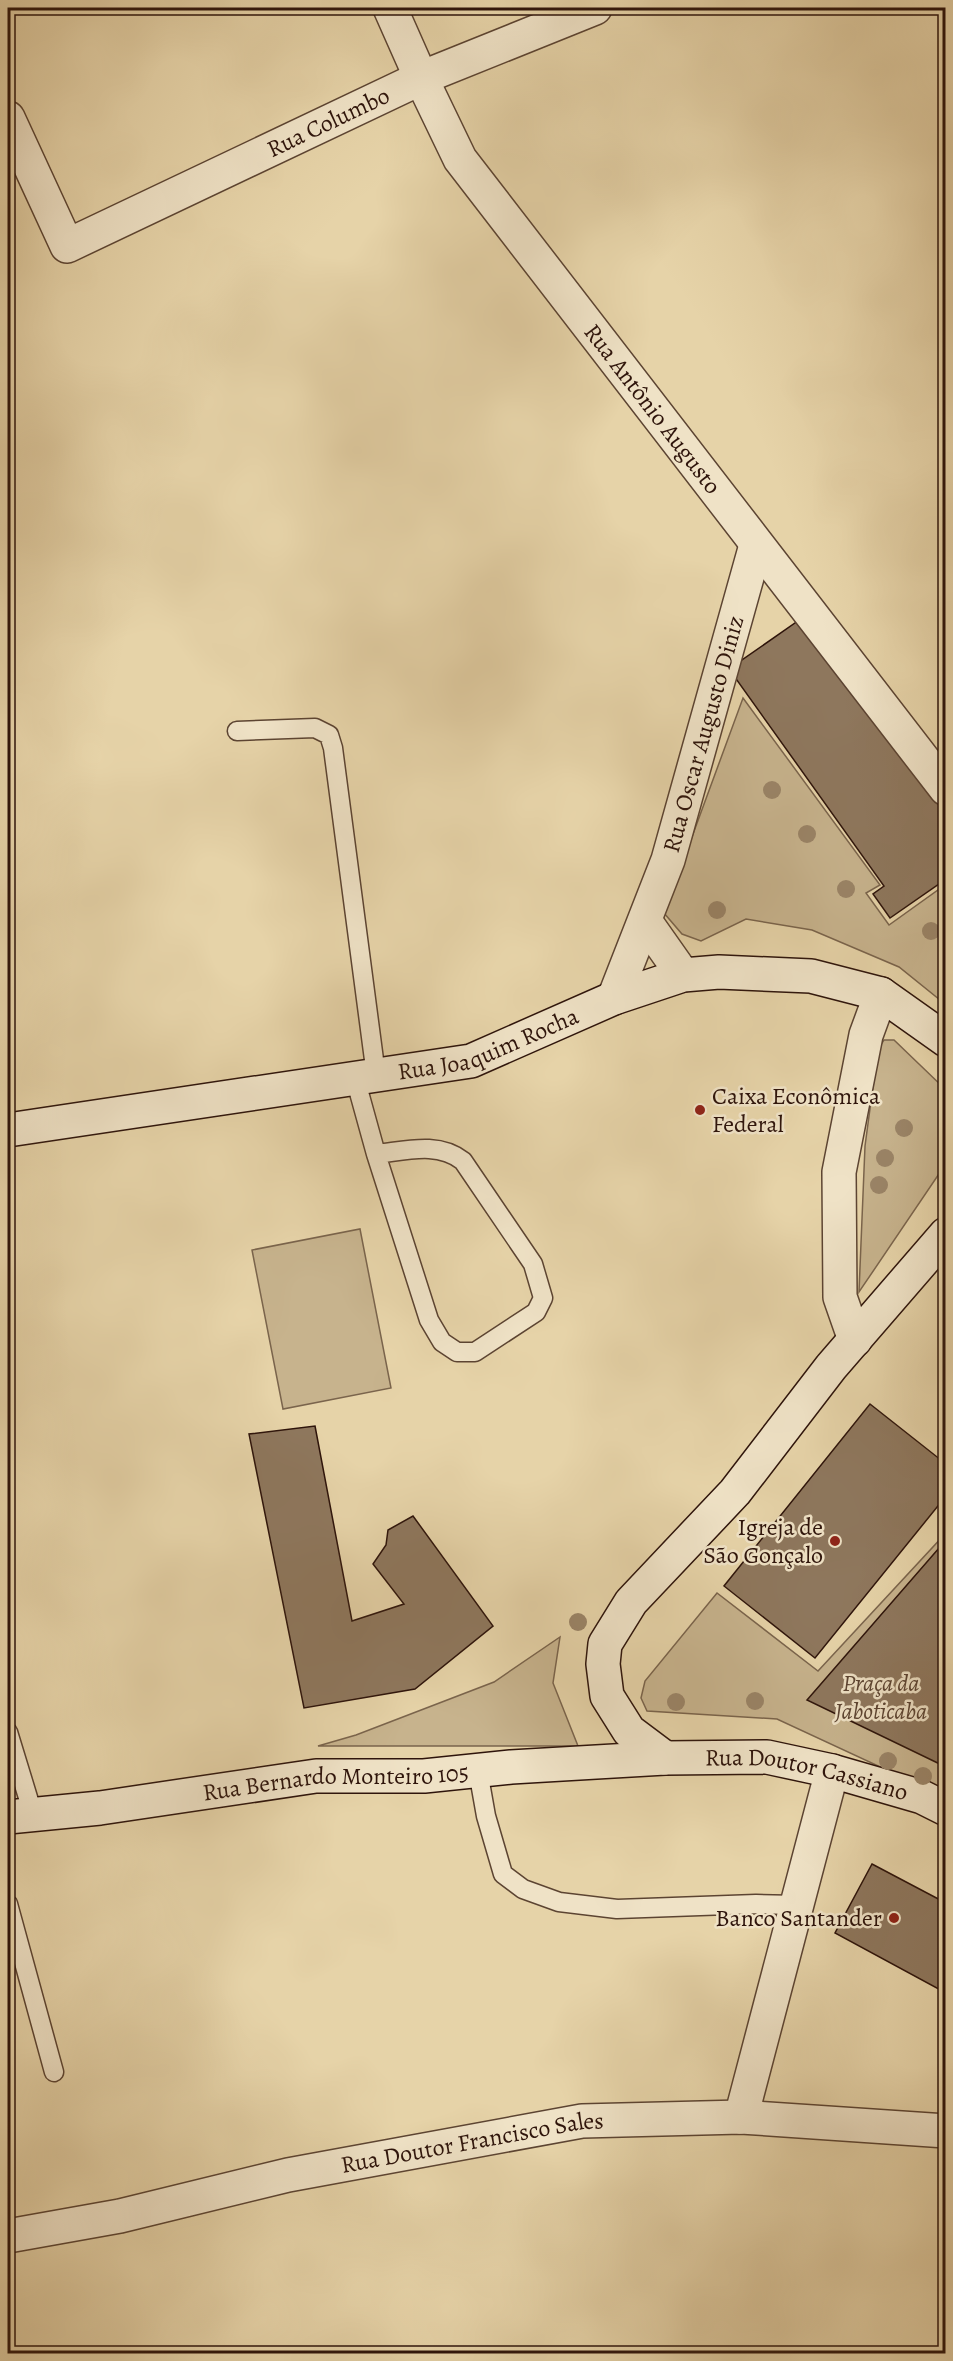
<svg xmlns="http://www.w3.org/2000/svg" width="953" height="2361" font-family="Alegreya,serif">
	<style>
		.green { fill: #c7b38d; stroke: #7a644c; stroke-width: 1.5 }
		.building { fill: #8e775d; stroke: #2e140b; stroke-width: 1.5 }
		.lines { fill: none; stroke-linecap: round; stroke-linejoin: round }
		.lane-casing { stroke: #5c4432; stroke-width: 21 }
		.street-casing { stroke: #5c4432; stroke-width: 36 }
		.secondary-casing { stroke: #2e140b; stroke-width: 36 }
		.lane { stroke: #efe2c6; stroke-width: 18 }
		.street { stroke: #efe2c6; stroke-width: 33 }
		.secondary { stroke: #efe2c6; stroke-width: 33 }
		.tree { fill: #9a8467 }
		.poi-dot { fill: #8f2418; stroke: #efe2c6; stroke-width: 2 }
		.labels { text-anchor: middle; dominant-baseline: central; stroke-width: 5; stroke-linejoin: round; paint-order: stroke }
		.street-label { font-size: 24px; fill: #2e140b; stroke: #efe2c6 }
		.poi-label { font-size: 24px; fill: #2e140b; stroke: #efe2c6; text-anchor: end }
		.park-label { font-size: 24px; font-style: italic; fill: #5c4432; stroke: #efe2c6 }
	</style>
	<rect width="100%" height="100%" fill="#e6d3a8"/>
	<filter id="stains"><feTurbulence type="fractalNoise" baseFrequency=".00333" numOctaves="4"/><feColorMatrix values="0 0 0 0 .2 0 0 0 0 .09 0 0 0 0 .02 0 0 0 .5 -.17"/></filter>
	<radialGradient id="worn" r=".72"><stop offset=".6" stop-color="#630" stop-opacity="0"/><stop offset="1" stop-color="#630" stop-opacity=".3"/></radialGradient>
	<path class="green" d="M743,698L880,885L866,893L889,925L945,885V1004L899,967L812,930L746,919L701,941L682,934L664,913Z
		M884,1040H894L945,1089V1165L859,1292L865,1146L878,1049Z
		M360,1229L391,1388L283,1409L252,1250Z
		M945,1534V1797L777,1719L647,1711L641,1698L645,1681L717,1593L818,1671Z
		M560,1637L553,1683L578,1746H318L356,1735L494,1682Z"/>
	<path class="building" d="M805,616L946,812V879L890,918L873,894L884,886L729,669Z
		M870,1404L946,1464V1496L815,1658L724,1586Z
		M315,1426L352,1621L404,1604L373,1564L386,1545L388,1530L413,1516L493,1626L415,1689L304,1708L249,1434Z
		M946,1540V1767L807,1700Z
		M872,1864L946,1903V1993L835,1933Z"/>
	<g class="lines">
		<g class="lane-casing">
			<path id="lane" d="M237,731L315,728L329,735L333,748L376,1075
				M355,1078L376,1154L429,1320L442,1342L457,1352H475L536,1312L543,1298L533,1264L463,1161C438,1141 405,1151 376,1154
				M8,1732L33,1814
				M478,1771L486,1816L503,1874L523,1889L559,1902L617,1909L756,1904L797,1905
				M8,1904L54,2072"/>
		</g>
		<g class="street-casing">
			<g id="street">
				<path id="s1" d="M390,8L421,78L460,159L946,789"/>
				<path id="s2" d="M8,118L67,246L421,78L595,8"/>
				<path d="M645,921L683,975"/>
				<path id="s3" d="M614,998L668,860L756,545"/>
				<path d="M855,1340L840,1297L839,1172L866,1035L881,994"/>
				<path d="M741,2117L832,1771"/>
				<path id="s4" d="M8,2236L120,2216L288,2175L582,2121L741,2117L946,2131"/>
			</g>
		</g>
		<g class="secondary-casing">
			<g id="secondary">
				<path id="s5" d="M8,1130L471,1061L614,998L683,975L719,972L811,976L881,994L946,1040"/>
				<path d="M665,1758L629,1731L607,1696L603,1664L605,1644L631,1602L735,1492L831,1367L946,1234"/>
				<path id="s6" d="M8,1817L100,1808L316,1776H424L511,1767L665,1758L767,1757L832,1771L922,1797L946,1809"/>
			</g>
		</g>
		<use href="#lane" class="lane"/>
		<use href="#street" class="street"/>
		<use href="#secondary" class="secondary"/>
	</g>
	<g class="tree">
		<circle cx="772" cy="790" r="9"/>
		<circle cx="807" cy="834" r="9"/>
		<circle cx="846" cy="889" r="9"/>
		<circle cx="717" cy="910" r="9"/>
		<circle cx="931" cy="931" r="9"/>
		<circle cx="904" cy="1128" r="9"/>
		<circle cx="885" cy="1158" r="9"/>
		<circle cx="879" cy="1185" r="9"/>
		<circle cx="578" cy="1622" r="9"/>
		<circle cx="755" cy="1701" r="9"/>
		<circle cx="676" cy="1702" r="9"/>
		<circle cx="888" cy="1761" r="9"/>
		<circle cx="923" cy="1776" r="9"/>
	</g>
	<g class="poi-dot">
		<circle cx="700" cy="1110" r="6"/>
		<circle cx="835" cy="1541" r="6"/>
		<circle cx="894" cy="1918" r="6"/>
	</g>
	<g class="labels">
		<g class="street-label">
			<text stroke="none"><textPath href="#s2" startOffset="430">Rua Columbo</textPath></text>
			<text stroke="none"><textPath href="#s1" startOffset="482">Rua Antônio Augusto</textPath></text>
			<text stroke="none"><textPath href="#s3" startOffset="279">Rua Oscar Augusto Diniz</textPath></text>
			<text stroke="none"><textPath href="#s5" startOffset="489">Rua Joaquim Rocha</textPath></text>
			<text stroke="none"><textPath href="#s6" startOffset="804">Rua Doutor Cassiano</textPath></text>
			<text stroke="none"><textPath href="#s6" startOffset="330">Rua Bernardo Monteiro 105</textPath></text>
			<text stroke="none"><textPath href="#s4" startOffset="474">Rua Doutor Francisco Sales</textPath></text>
		</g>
		<g class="poi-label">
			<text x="712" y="1096" text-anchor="start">Caixa Econômica<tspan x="712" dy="28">Federal</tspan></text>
			<text x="823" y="1527">Igreja de<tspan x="823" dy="28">São Gonçalo</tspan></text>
			<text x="882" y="1918">Banco Santander</text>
		</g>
		<g class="park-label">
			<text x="881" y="1683">Praça da<tspan x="881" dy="28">Jaboticaba</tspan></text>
		</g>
	</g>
	<rect width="953" height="2361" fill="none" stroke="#e6d3a8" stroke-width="30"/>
	<rect x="9" y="9" width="935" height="2343" fill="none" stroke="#2e140b" stroke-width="3"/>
	<rect x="15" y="15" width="923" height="2331" fill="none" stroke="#2e140b" stroke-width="1.5"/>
	<rect width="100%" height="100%" filter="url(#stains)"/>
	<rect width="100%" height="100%" fill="url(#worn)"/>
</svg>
